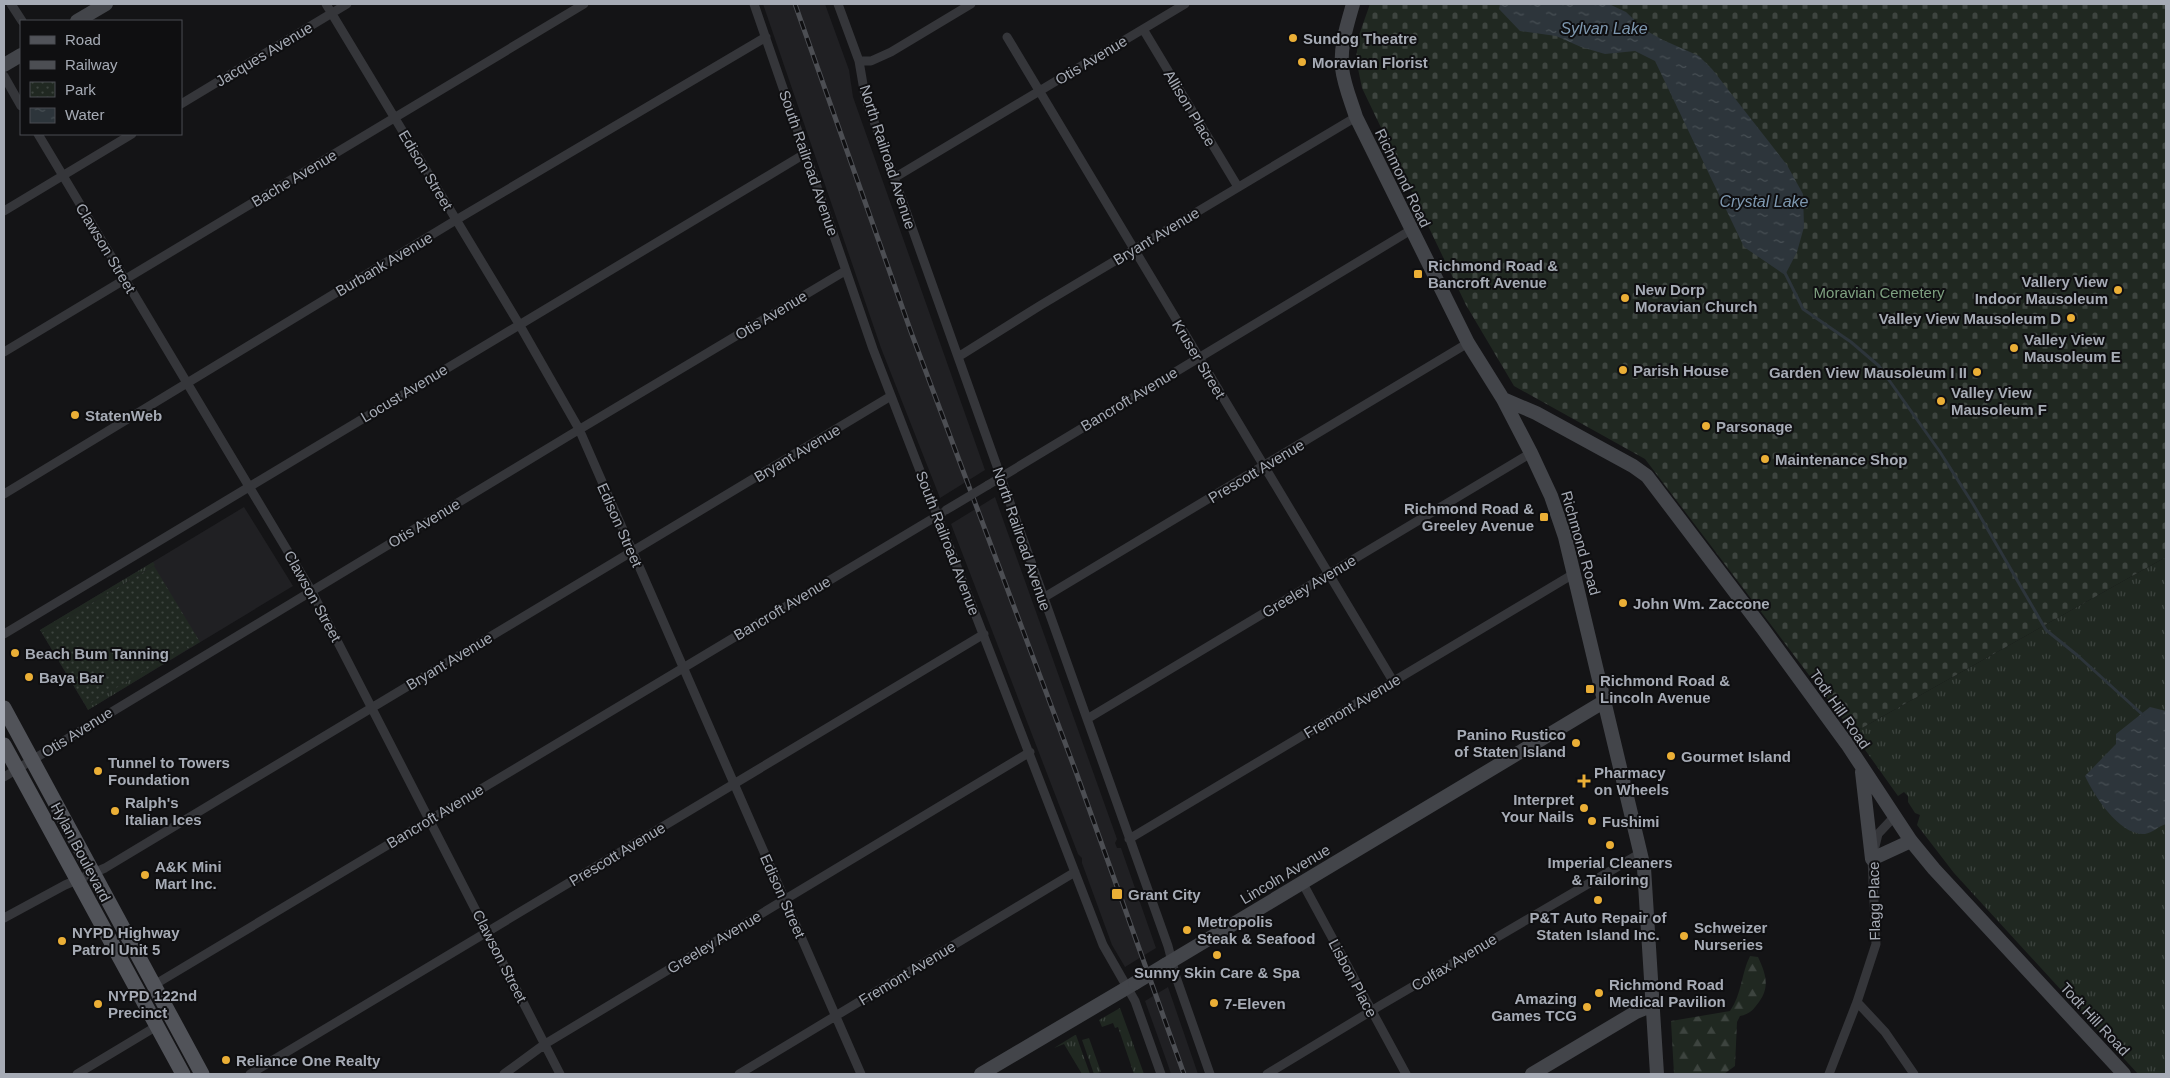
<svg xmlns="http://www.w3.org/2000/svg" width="2170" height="1078" font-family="Arial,sans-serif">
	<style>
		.built { fill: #202023 }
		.grass { fill: url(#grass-tufts) }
		.forest { fill: url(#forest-firs) }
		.cemetery { fill: url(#cemetery-stones) }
		.park { fill: url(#park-dots) }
		.water { fill: url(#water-ripples) }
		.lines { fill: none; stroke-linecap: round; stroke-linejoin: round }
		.stream { stroke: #2d353b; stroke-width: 3 }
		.street { stroke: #35363a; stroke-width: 9 }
		.secondary { stroke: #43454a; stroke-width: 14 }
		.primary { stroke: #515359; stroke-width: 15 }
		.rail-casing { stroke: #4c4e53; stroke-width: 5 }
		.rail { stroke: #0f0f11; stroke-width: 3; stroke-dasharray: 9; stroke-linecap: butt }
		.street-bridge { stroke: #35363a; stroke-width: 9 }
		.secondary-bridge { stroke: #43454a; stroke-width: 14 }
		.poi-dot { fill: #ebaf36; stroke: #0f0f11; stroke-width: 2 }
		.labels { text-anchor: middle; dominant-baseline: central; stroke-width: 4; stroke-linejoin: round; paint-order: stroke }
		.poi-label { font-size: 15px; font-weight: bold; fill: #a6abb5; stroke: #0f0f11; text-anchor: start }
		.street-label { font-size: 15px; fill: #a6abb5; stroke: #0f0f11 }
		.park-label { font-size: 15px; fill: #7ea080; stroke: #0f0f11 }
		.water-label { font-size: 16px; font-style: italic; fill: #7e98b0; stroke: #0f0f11 }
	</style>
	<defs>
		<pattern id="grass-tufts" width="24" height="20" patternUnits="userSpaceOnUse" patternTransform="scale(1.25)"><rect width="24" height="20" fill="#202821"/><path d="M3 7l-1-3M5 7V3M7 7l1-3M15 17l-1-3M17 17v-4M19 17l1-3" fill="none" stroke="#3d443f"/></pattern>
		<pattern id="forest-firs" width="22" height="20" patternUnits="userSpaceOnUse" patternTransform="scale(1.25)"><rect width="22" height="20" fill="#202821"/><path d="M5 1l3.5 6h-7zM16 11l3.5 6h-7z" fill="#3d443f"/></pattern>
		<pattern id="cemetery-stones" width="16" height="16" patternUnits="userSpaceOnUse" patternTransform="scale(1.25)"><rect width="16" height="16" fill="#202821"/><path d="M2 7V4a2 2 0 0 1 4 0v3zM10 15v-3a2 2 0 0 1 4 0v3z" fill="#3d443f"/></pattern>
		<pattern id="park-dots" width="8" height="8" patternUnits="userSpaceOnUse" patternTransform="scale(1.25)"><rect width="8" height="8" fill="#202821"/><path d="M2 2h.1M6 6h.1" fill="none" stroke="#3d443f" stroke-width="1.8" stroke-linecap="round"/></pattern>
		<pattern id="water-ripples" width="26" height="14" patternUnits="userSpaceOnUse" patternTransform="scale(1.25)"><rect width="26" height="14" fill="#2d353b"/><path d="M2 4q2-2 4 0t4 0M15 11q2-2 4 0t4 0" fill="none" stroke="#485055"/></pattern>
	</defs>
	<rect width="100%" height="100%" fill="#141416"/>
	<path class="built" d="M763,4H825L849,70L853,97L985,470L940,498L881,348Z
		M995,497L1117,839L1115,843L1117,848H1121L1156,948L1125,967L1112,945L1082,863V858L1078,854L951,524Z
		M244,507L293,586L88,710L40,630Z
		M1168,987L1198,1074H1171L1168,1065L1145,1001Z"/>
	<path class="grass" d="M2166,557V1074H2138L1954,873L1917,825L1920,815L1915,813L1908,802V796L1904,792L1898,796L1853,733Z
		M153,562L155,565L42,633L40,630Z
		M186,646L188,649L88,710L86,706Z
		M1120,1008L1144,1074H1134L1118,1027L1115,1028L1113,1023L1102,1027L1099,1020Z
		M1075,1035H1076L1090,1074H1082L1064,1044L1054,1048Z
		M1089,1038L1101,1072L1094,1074L1082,1040Z"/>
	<path class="forest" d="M1750,956L1758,957C1766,974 1770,987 1759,1002C1753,1010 1750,1014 1740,1016L1737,1022L1735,1066L1724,1074H1674L1671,1021L1730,1011C1742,994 1741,974 1750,956Z"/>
	<path class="cemetery" d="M1370,4H2166V557L1853,733L1645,459L1514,386L1466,305L1362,88L1356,59L1359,35Z"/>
	<path class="park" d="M154,566L200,642L188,649L186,646L86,706L42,633Z"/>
	<path class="water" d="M1500,4H1609L1626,12L1645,30L1663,40L1699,56L1712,69L1787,165L1803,194L1804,227L1797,252L1785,275L1744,247L1655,61L1635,51L1605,54L1581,47L1556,36L1520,31L1499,9Z
		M2150,707L2166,711V824C2159,826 2152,833 2145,834C2120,836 2094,796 2085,776L2116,744V734Z"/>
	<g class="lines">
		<path class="stream" d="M1784,271L1803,309L1851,342L1879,366L1940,452L1973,504L2046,630L2077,655L2143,715"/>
		<path class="street" d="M11,4L22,21
			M326,4L519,324L579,429L861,1074
			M754,4L873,349L1103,945L1135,1001L1161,1074
			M838,4L859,61L865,96L1168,946L1176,977L1210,1074
			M1143,29L1238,187
			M1007,37L1393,681
			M859,61H871L891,52L971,4
			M4,76L21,106
			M181,104L347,4
			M38,134L311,590L560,1074
			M894,178L1185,4
			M4,211L132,134
			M4,352L584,4
			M958,357L1041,305L1356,117
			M988,485L1411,230
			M4,494L456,220L766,37
			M1043,598L1468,343
			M4,634L806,153
			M1087,719L1531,453
			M4,777L570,435L845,271
			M1129,839L1575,573
			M1302,882L1406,1074
			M4,918L65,885L105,868L891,396
			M154,985L942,513
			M1857,1002L1885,1032L1914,1074
			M77,1074L157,1026
			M250,1074L984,634
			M504,1074L545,1044L1030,752
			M739,1074L1075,872
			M1267,1074L1381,1005L1641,853
			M1829,1074L1857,1002L1876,944L1872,859L1878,834L1894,817"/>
		<path class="secondary" d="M1353,4C1347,25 1340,46 1342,68C1344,85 1351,101 1356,117L1468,343L1503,399L1531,453L1551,496L1565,537L1644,868L1657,1074
			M77,21L106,4
			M4,65L21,55
			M1503,399L1536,413L1633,466L1647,476L1763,629L1847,744L1911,841L1934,869L2124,1074
			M1862,772L1872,859L1911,841
			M1165,965L1605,701
			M981,1074L1135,983
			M1532,1074L1636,1012L1653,1005"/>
		<path class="primary" d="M4,708L202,1074
			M4,745L183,1074"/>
		<g class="rail-casing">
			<path id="rail" d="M795,4L911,332L1076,772L1184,1074"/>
		</g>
		<use href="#rail" class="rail"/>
		<path class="street-bridge" d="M946,510L988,485"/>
		<path class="secondary-bridge" d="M1135,983L1165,965"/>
	</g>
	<g class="poi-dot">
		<circle cx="1293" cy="38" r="5"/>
		<circle cx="1302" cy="62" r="5"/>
		<rect x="1413" y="269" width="10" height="10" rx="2.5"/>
		<circle cx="2118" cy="290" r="5"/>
		<circle cx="1625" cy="298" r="5"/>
		<circle cx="2071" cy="318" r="5"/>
		<circle cx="2014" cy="348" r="5"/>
		<circle cx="1623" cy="370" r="5"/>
		<circle cx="1977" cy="372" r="5"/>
		<circle cx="1941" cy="401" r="5"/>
		<circle cx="75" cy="415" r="5"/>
		<circle cx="1706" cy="426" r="5"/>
		<circle cx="1765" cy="459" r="5"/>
		<rect x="1539" y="512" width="10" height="10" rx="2.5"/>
		<circle cx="1623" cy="603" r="5"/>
		<circle cx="15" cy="653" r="5"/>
		<circle cx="29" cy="677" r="5"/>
		<rect x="1585" y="684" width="10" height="10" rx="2.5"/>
		<circle cx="1576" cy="743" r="5"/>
		<circle cx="1671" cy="756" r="5"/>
		<circle cx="98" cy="771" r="5"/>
		<path d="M1581.5 773.5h5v5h5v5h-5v5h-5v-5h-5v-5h5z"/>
		<circle cx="1584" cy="808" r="5"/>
		<circle cx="115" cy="811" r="5"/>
		<circle cx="1592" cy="821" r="5"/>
		<circle cx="1610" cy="845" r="5"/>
		<circle cx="145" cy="875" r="5"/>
		<rect x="1111" y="888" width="12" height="12" rx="2.5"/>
		<circle cx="1598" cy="900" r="5"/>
		<circle cx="1187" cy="930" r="5"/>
		<circle cx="1684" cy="936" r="5"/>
		<circle cx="62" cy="941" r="5"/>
		<circle cx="1217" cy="955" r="5"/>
		<circle cx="1599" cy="993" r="5"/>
		<circle cx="1214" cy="1003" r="5"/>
		<circle cx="98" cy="1004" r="5"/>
		<circle cx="1587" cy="1007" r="5"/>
		<circle cx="226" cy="1060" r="5"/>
	</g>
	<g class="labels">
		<g class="poi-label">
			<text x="1303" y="38">Sundog Theatre</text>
			<text x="1312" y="62">Moravian Florist</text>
			<text x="1428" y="265">Richmond Road &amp;<tspan x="1428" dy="17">Bancroft Avenue</tspan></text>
			<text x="2108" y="281" text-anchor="end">Vallery View<tspan x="2108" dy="17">Indoor Mausoleum</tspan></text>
			<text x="1635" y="289">New Dorp<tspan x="1635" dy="17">Moravian Church</tspan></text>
			<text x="2061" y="318" text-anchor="end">Valley View Mausoleum D</text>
			<text x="2024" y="339">Valley View<tspan x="2024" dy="17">Mausoleum E</tspan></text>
			<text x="1633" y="370">Parish House</text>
			<text x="1967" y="372" text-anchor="end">Garden View Mausoleum I II</text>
			<text x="1951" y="392">Valley View<tspan x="1951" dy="17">Mausoleum F</tspan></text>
			<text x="85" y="415">StatenWeb</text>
			<text x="1716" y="426">Parsonage</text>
			<text x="1775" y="459">Maintenance Shop</text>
			<text x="1534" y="508" text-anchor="end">Richmond Road &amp;<tspan x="1534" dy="17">Greeley Avenue</tspan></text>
			<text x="1633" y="603">John Wm. Zaccone</text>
			<text x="25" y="653">Beach Bum Tanning</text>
			<text x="39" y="677">Baya Bar</text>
			<text x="1600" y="680">Richmond Road &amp;<tspan x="1600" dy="17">Lincoln Avenue</tspan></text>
			<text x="1566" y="734" text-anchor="end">Panino Rustico<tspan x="1566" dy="17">of Staten Island</tspan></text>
			<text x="1681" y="756">Gourmet Island</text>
			<text x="108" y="762">Tunnel to Towers<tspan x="108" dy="17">Foundation</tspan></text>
			<text x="1594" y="772">Pharmacy<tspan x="1594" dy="17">on Wheels</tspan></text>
			<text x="1574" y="799" text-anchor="end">Interpret<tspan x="1574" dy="17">Your Nails</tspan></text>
			<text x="125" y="802">Ralph's<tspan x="125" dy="17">Italian Ices</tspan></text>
			<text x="1602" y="821">Fushimi</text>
			<text x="1610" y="862" text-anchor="middle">Imperial Cleaners<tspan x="1610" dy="17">&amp; Tailoring</tspan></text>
			<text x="155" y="866">A&amp;K Mini<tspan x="155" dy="17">Mart Inc.</tspan></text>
			<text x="1128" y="894">Grant City</text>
			<text x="1598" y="917" text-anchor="middle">P&amp;T Auto Repair of<tspan x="1598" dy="17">Staten Island Inc.</tspan></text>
			<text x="1197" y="921">Metropolis<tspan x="1197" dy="17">Steak &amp; Seafood</tspan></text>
			<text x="1694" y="927">Schweizer<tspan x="1694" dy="17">Nurseries</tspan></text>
			<text x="72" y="932">NYPD Highway<tspan x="72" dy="17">Patrol Unit 5</tspan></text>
			<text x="1217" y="972" text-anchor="middle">Sunny Skin Care &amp; Spa</text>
			<text x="1609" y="984">Richmond Road<tspan x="1609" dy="17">Medical Pavilion</tspan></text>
			<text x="108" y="995">NYPD 122nd<tspan x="108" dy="17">Precinct</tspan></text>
			<text x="1577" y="998" text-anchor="end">Amazing<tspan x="1577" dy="17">Games TCG</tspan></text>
			<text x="1224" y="1003">7-Eleven</text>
			<text x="236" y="1060">Reliance One Realty</text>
		</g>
		<g class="street-label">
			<text transform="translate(264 54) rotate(-31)">Jacques Avenue</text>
			<text transform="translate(1091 60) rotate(-31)">Otis Avenue</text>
			<text transform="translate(1190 108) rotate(59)">Allison Place</text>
			<text transform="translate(888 157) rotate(72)">North Railroad Avenue</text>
			<text transform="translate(809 163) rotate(71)">South Railroad Avenue</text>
			<text transform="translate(426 170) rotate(59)">Edison Street</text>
			<text transform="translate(294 178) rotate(-31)">Bache Avenue</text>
			<text transform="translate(1403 178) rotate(64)">Richmond Road</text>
			<text transform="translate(1156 236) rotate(-31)">Bryant Avenue</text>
			<text transform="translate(106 248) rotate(59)">Clawson Street</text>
			<text transform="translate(384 264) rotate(-31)">Burbank Avenue</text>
			<text transform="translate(771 315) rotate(-31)">Otis Avenue</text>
			<text transform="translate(1199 359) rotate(59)">Kruser Street</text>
			<text transform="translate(404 393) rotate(-31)">Locust Avenue</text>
			<text transform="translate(1129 399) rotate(-31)">Bancroft Avenue</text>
			<text transform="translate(797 453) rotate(-31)">Bryant Avenue</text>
			<text transform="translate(1256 471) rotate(-31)">Prescott Avenue</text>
			<text transform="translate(424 523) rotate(-31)">Otis Avenue</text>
			<text transform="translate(620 525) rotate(66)">Edison Street</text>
			<text transform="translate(1022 539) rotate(71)">North Railroad Avenue</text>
			<text transform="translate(948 543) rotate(69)">South Railroad Avenue</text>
			<text transform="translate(1581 543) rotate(74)">Richmond Road</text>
			<text transform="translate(1309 586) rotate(-31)">Greeley Avenue</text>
			<text transform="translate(313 596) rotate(61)">Clawson Street</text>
			<text transform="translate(782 608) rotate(-31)">Bancroft Avenue</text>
			<text transform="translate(449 661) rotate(-31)">Bryant Avenue</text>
			<text transform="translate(1352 706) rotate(-31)">Fremont Avenue</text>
			<text transform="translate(1840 709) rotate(55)">Todt Hill Road</text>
			<text transform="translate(77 732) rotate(-32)">Otis Avenue</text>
			<text transform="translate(435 816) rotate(-31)">Bancroft Avenue</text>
			<text transform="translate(81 852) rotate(62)">Hylan Boulevard</text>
			<text transform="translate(617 854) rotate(-31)">Prescott Avenue</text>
			<text transform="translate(1285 874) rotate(-31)">Lincoln Avenue</text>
			<text transform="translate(783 896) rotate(66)">Edison Street</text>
			<text transform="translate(1874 901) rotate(-91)">Flagg Place</text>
			<text transform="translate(714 942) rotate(-31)">Greeley Avenue</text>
			<text transform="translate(500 956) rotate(63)">Clawson Street</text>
			<text transform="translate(1454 962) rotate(-31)">Colfax Avenue</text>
			<text transform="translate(907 973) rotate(-31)">Fremont Avenue</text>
			<text transform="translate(1353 978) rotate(62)">Lisbon Place</text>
			<text transform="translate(2095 1019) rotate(47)">Todt Hill Road</text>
		</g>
		<g class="park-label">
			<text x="1879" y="292">Moravian Cemetery</text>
		</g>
		<g class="water-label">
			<text x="1604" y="28">Sylvan Lake</text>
			<text x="1764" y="201">Crystal Lake</text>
		</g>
	</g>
	<rect width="2170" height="1078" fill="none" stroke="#a6abb5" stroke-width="10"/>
	<rect x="20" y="20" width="162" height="115" fill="#0f0f11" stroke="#4b4d53"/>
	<rect x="30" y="36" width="25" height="8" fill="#515359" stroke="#4b4d53"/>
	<text x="65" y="45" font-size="15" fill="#a6abb5">Road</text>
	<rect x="30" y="61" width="25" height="8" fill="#4c4e53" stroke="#4b4d53"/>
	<text x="65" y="70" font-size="15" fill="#a6abb5">Railway</text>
	<rect x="30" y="82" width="25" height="15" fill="url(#park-dots)" stroke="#4b4d53"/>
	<text x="65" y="95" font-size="15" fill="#a6abb5">Park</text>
	<rect x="30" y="108" width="25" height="15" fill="url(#water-ripples)" stroke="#4b4d53"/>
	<text x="65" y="120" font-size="15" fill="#a6abb5">Water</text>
</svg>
